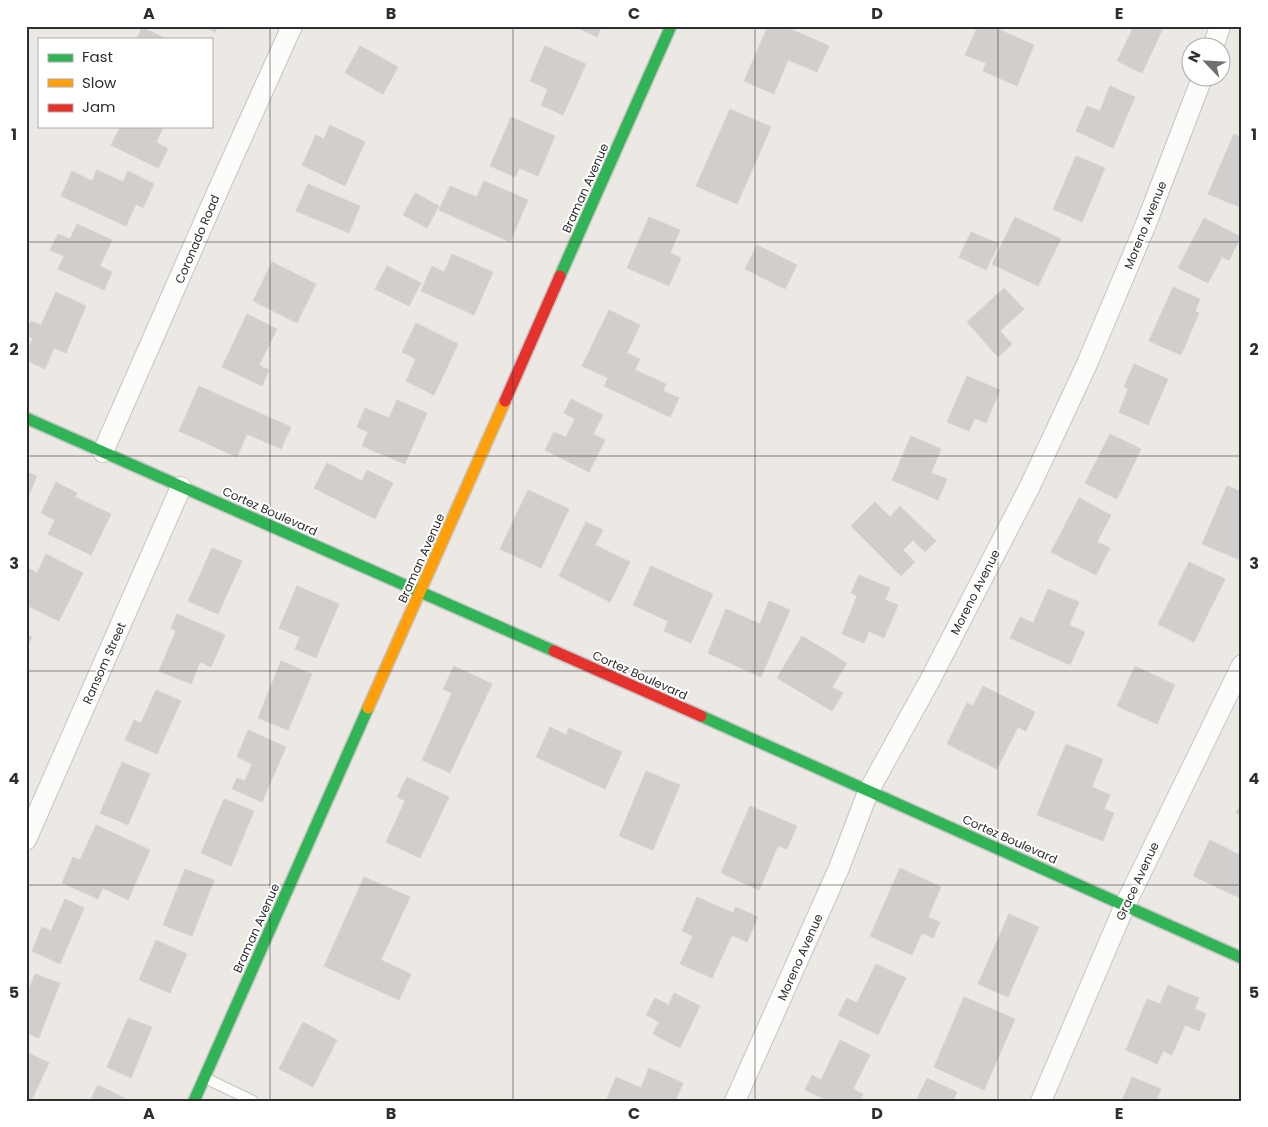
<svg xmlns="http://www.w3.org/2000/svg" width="1268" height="1127" font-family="Poppins,sans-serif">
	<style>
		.building { fill: #d1cecb; stroke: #d7d4d0 }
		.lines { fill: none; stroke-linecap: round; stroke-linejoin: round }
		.lane-casing { stroke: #c5c4c5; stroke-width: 12 }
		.street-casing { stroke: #c5c4c5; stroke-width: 22 }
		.fast-casing { stroke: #c5c4c5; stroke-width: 14 }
		.slow-casing { stroke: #c5c4c5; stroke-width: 14 }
		.jam-casing { stroke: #c5c4c5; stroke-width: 14 }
		.lane { stroke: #fcfcfb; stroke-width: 10 }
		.street { stroke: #fcfcfb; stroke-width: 20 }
		.fast { stroke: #30b455; stroke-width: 11 }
		.slow { stroke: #ff9f0a; stroke-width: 11 }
		.jam { stroke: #e5322d; stroke-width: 11 }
		.grid { fill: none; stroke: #2e2e2e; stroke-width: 1; stroke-opacity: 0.55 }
		.labels { text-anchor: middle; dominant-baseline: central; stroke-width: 4; stroke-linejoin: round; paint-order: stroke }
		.street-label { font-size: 12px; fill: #2e2e2e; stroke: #fff }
		.neatline { fill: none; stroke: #2e2e2e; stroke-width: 2 }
		.grid-label { font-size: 16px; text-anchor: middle; font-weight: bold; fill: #2e2e2e }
	</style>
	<rect width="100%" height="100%" fill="#ece8e4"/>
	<path class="building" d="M202,26H218L215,32Z
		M574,26H602L597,37Z
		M768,26H784L829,46L817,72L788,60L774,94L744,81Z
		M978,26H991L1034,45L1017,86L983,71L986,63L965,55Z
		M1134,26H1164L1142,73L1117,61Z
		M142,27L166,39H137Z
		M360,46L398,67L383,94L345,73Z
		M545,46L586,64L563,115L541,105L548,89L530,81Z
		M1110,86L1135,97L1113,148L1076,131L1087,106L1100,111Z
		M730,109L771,127L737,204L696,186Z
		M511,117L555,136L538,176L519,168L515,177L490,166Z
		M330,125L365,142L345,186L302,165L316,135L324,139Z
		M121,126H164L156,142L168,149L158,168L111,145Z
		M1234,134L1242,138V208L1208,194Z
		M1076,156L1105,168L1082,222L1053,209Z
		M97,170L123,182L128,171L154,184L143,208L136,204L126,226L61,196L72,171L92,181Z
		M484,181L528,200L510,242L439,210L450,186L477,197Z
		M308,184L360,206L349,233L296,211Z
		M415,193L439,206L427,228L403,215Z
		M649,217L680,230L670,253L681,258L669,286L627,268Z
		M1015,217L1061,239L1038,286L992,264Z
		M1204,218L1241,237L1229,260L1222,257L1208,283L1178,268Z
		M77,224L112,240L100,266L112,272L104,290L58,269L64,256L50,250L58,234L70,239Z
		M971,232L999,244L986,270L959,257Z
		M757,245L797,265L785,289L745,269Z
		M452,254L493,272L474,315L421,291L432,266L444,272Z
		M272,262L316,284L297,323L253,301Z
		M387,266L421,283L409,306L375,289Z
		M1173,287L1200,299L1195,311L1199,313L1181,355L1149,341Z
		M1004,288L1024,309L1000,331L1012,344L998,357L967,322Z
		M56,292L86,306L66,353L54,348L45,369L26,360V352L33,338L26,335V333L31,321L41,325Z
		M609,310L640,325L627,353L640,359L635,370L666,384L663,391L679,398L670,417L604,386L608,378L582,366Z
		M247,314L277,329L259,365L269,370L262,386L222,367Z
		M416,323L458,344L434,395L406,381L416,359L402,352Z
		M1134,364L1168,379L1148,425L1119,412L1128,389L1124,387Z
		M967,376L1000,390L986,423L975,418L969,431L947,422Z
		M199,386L291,427L281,449L247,434L237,457L179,431Z
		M571,399L603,415L593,434L605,440L589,472L545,450L554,432L566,437L575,419L564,413Z
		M397,400L427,413L405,464L362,446L368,432L357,427L365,408L389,418Z
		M1110,434L1141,449L1117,499L1085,483Z
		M911,436L941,449L931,473L947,479L938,500L892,480Z
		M327,463L362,481L367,470L393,483L375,519L314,488Z
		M26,472L37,476L26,501Z
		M56,482L77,493L75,497L111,514L91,555L48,534L55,520L41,513Z
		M1227,486L1242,492V550L1238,559L1202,544Z
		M528,490L569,509L541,568L500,549Z
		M1079,498L1111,515L1097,542L1110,548L1096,575L1051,552Z
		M875,502L890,517L900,506L936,541L925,552L913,540L903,550L915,562L901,576L851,526Z
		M586,522L603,530L595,545L630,562L610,602L559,576Z
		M212,548L242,561L218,614L188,601Z
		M46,554L83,573L59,621L26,605L28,594L26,593V567L37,573Z
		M1189,562L1225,579L1194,642L1158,624Z
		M651,566L713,594L691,643L664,631L668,621L633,605Z
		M859,575L890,588L885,600L898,605L884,638L869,631L864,643L842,634L857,596L851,593Z
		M297,586L339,604L316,658L295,649L300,637L279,628Z
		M1048,589L1079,602L1069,625L1085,632L1070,665L1010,638L1020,617L1033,623Z
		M769,601L790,610L761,677L708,653L726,609L760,624Z
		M177,614L225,635L211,667L200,662L191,684L159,671L176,631L171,628Z
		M26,634L32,637L27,647H26Z
		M802,636L847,663L832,687L843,693L832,711L777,678Z
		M281,661L312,674L288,730L258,718Z
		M454,666L492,684L450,773L422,760L452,693L443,689Z
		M1135,666L1175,685L1157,724L1117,706Z
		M983,686L1035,712L1026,731L1018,727L997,769L947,744L967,703L973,706Z
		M156,690L181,701L157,754L125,740L134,720L141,723Z
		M550,727L566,735L569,728L622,752L605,789L536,757Z
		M248,730L286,747L262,802L232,789L237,778L245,781L252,764L237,757Z
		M1066,744L1103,759L1092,787L1110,795L1104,809L1114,813L1103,841L1037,815Z
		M122,762L150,774L128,825L100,813Z
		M646,771L680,785L653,850L619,836Z
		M407,777L449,797L420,858L386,842L405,801L397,797Z
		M224,799L254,811L231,866L201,853Z
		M1242,801V816L1236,813Z
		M750,806L797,826L787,849L778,846L759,890L721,873Z
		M96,825L150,850L128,900L103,888L98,899L62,883L73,857L80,860Z
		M1210,840L1242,856V899L1193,876Z
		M900,868L941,887L928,917L940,922L933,938L922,933L912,955L870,936Z
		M185,869L214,880L192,936L163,925Z
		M364,877L410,897L381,960L411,974L399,1000L324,966Z
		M697,897L733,913L736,907L758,917L747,942L732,935L712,978L680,964L693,936L682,931Z
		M65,899L84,908L60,964L32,951L42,927L51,931Z
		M1009,914L1039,927L1008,997L978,984Z
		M156,940L187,954L170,993L139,980Z
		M876,964L906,978L878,1035L838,1015L847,998L857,1003Z
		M35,974L60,983L39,1038L26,1033V997Z
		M1168,985L1199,998L1195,1009L1206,1014L1199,1031L1185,1025L1172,1055L1163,1051L1157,1064L1126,1050L1147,999L1160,1004Z
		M674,993L700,1006L680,1048L653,1034L659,1022L646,1015L655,998L669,1005Z
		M964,997L1015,1019L984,1090L934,1067Z
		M128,1018L152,1027L131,1078L107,1067Z
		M303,1022L337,1040L313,1087L279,1069Z
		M840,1040L870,1055L853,1089L863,1094L860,1101H828L805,1090L812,1075L821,1080Z
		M26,1052L49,1063L31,1101H26Z
		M649,1068L683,1083L675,1101H606L616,1077L641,1088Z
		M1132,1077L1161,1089L1156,1101H1122Z
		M927,1078L957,1092L953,1101H916Z
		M98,1085L130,1101H90Z"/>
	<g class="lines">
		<g class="lane-casing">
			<path id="lane" d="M205,1078L253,1101"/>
		</g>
		<g class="street-casing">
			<path id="street" d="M1213,48L1220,26
				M103,452L219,188L292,26
				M26,840L181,487
				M735,1101L839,868L868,792L929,682L1030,486L1087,364L1146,224L1202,78
				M1041,1101L1125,905L1242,665"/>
		</g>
		<g class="fast-casing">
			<path id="fast" d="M560,276L671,26
				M26,418L554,651
				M701,716L1242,958
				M194,1101L368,708"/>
		</g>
		<g class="slow-casing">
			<path id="slow" d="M368,708L505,401"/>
		</g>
		<g class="jam-casing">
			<path id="jam" d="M505,401L560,276
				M554,651L701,716"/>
		</g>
		<use href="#lane" class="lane"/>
		<use href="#street" class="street"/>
		<use href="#fast" class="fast"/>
		<use href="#slow" class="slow"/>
		<use href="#jam" class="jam"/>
	</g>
	<path class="grid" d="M270,26V1101M513,26V1101M755,26V1101M998,26V1101M26,242H1242M26,456H1242M26,671H1242M26,885H1242"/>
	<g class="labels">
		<g class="street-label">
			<text transform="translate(585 188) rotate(-66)">Braman Avenue</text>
			<text transform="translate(1145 225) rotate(-68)">Moreno Avenue</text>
			<text transform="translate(197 239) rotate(-67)">Coronado Road</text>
			<text transform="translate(270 511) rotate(24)">Cortez Boulevard</text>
			<text transform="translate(421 558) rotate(-66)">Braman Avenue</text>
			<text transform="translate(975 592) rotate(-63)">Moreno Avenue</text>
			<text transform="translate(104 663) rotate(-66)">Ransom Street</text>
			<text transform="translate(640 675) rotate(24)">Cortez Boulevard</text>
			<text transform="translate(1010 839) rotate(24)">Cortez Boulevard</text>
			<text transform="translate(1137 881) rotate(-65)">Grace Avenue</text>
			<text transform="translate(256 928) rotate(-66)">Braman Avenue</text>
			<text transform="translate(800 957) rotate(-66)">Moreno Avenue</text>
		</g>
	</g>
	<rect width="1268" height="1127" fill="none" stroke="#ffffff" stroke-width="55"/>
	<rect x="38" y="38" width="175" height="90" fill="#ffffff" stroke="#ababab"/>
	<rect x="48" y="54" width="25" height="8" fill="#30b455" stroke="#ababab"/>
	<text x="82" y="62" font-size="15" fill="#2e2e2e">Fast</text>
	<rect x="48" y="79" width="25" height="8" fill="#ff9f0a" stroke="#ababab"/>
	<text x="82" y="88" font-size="15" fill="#2e2e2e">Slow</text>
	<rect x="48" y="104" width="25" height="8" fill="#e5322d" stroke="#ababab"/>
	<text x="82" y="112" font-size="15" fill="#2e2e2e">Jam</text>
	<g transform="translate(1206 62) rotate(295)"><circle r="24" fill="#ffffff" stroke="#ababab"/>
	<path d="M0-4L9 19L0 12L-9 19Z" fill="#706f6e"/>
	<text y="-8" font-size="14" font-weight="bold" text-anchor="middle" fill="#2e2e2e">N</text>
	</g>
	<rect x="28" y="28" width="1212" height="1072" class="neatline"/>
	<g class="grid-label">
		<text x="149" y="19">A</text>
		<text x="391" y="19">B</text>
		<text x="634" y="19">C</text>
		<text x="877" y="19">D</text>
		<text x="1119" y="19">E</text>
		<text x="14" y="140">1</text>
		<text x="1254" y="140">1</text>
		<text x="14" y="355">2</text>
		<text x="1254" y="355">2</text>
		<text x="14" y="569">3</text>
		<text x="1254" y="569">3</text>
		<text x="14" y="784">4</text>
		<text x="1254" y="784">4</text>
		<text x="14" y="998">5</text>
		<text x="1254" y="998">5</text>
		<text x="149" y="1119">A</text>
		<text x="391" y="1119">B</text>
		<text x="634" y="1119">C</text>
		<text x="877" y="1119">D</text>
		<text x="1119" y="1119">E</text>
	</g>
</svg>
